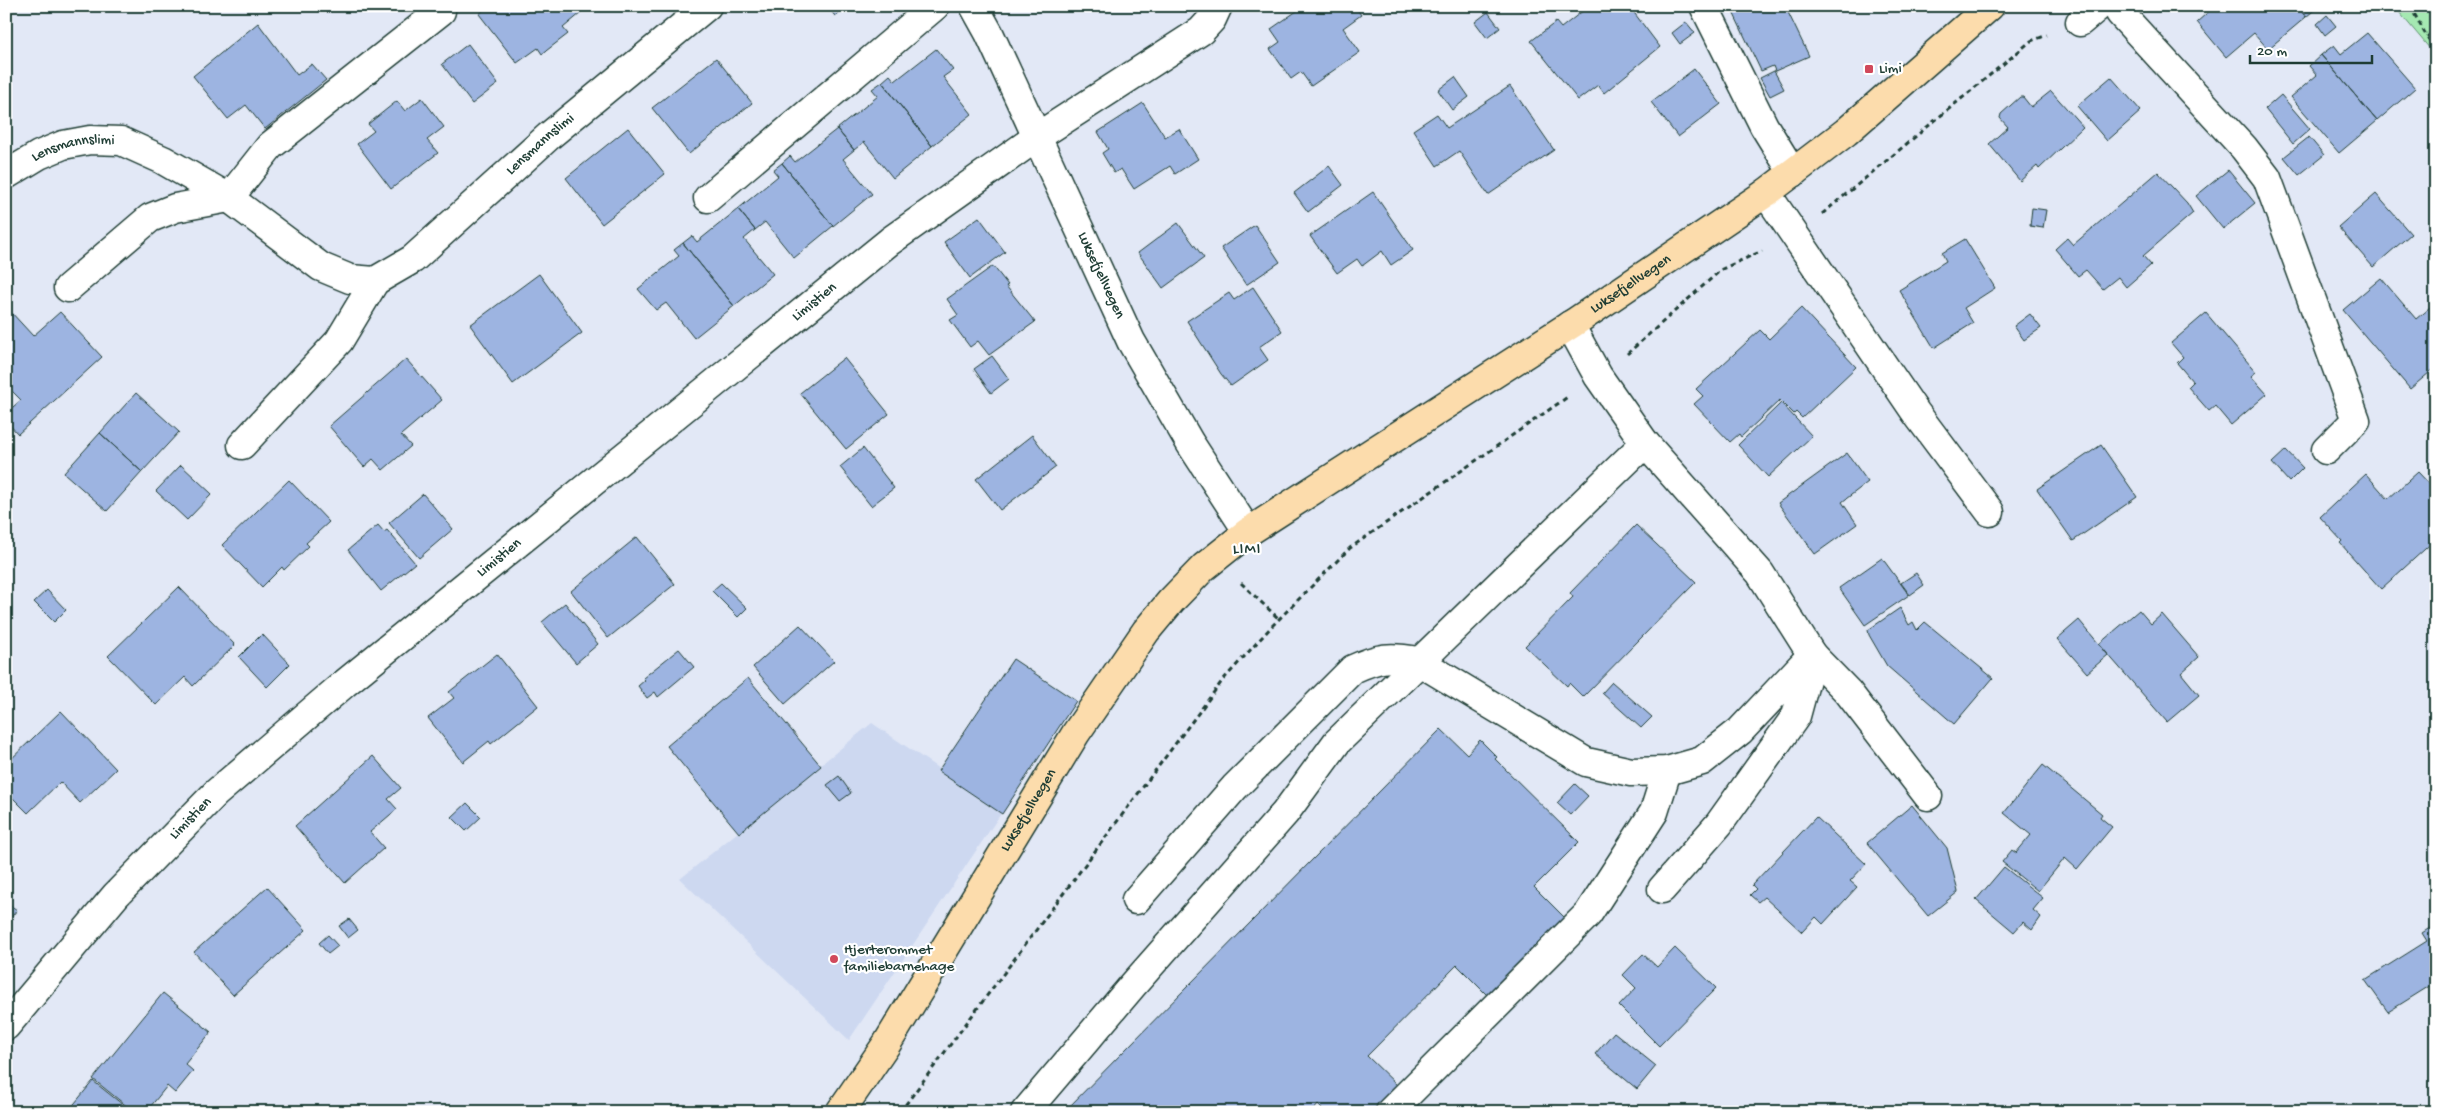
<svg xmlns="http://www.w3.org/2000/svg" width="2442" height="1118" font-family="'Gochi Hand',sans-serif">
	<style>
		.built { fill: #cdd8f0 }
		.green { fill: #a5e8b2; stroke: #629273 }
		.building { fill: #9db4e1; stroke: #1f3d34 }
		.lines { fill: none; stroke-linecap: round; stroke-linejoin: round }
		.minor-casing { stroke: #1f3d34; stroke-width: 31 }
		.major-casing { stroke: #1f3d34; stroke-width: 31 }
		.path { stroke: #1f3d34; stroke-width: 3; stroke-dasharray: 5 4; stroke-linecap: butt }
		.minor { stroke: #fff; stroke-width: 28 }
		.major { stroke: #fcdcac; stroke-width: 28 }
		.poi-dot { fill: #d1495b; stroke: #fff; stroke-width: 2 }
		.labels { text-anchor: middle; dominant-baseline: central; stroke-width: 4.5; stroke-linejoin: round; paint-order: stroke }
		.poi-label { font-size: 15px; fill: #1f3d34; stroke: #fff; text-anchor: start }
		.street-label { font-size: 15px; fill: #1f3d34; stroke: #fff }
		.neighbourhood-label { font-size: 16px; letter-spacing: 1px; fill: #1f3d34; stroke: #fff }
	</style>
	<rect width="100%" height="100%" fill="#e2e8f6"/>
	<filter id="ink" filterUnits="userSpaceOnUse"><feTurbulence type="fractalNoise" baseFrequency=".02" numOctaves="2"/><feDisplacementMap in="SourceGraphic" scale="10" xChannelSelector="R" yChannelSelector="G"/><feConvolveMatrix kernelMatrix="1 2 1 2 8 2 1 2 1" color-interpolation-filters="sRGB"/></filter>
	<g filter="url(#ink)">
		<path class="built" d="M872,723L1002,812L849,1040L680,879Z"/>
		<path class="green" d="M2406,6H2436V56L2399,12Z"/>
		<path class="building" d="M489,6H576L581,13L563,28L568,34L542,54L538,48L517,63L479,14Z
			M827,6H847L835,16Z
			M1304,6H1355L1361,15L1343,28L1360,52L1311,86L1301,72L1291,79L1270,49L1280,42L1271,29Z
			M1589,6H1629L1660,47L1604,93L1598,85L1578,100L1531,41L1556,22L1561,28Z
			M1746,6H1785L1809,56L1775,71L1773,66L1761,71L1733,12Z
			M2215,6H2297L2306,17L2268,49L2254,33L2226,57L2197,22Z
			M2297,6H2319L2306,17Z
			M1488,12L1500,28L1487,38L1475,22Z
			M2327,15L2336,26L2325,35L2317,24Z
			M1686,22L1695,33L1680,44L1672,33Z
			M258,23L297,75L312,64L326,80L265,129L246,105L228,119L193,76Z
			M2367,33L2415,88L2377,121L2321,55L2334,45L2341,54Z
			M468,44L498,84L472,104L442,64Z
			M936,49L953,70L943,77L972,114L932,146L882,82L890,75L895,81Z
			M2321,55L2377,121L2339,153L2291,97L2317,75L2309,66Z
			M716,58L752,103L689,154L652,108Z
			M1694,69L1721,104L1678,137L1651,102Z
			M1774,71L1784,89L1770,96L1760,78Z
			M1455,77L1469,97L1452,110L1438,90Z
			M2111,77L2141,111L2107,141L2077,106Z
			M882,82L932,146L893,178L864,142L854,150L837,129L878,96L872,89Z
			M1510,86L1554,150L1488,195L1459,151L1437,166L1413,130L1437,114L1447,128Z
			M2051,91L2083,127L2039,169L2037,166L2020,181L1989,144L2008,127L2000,118L2001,114L2020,97H2023L2031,107Z
			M2281,95L2310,129L2293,144L2265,109Z
			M422,98L444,127L427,140L438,153L391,189L357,144L374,131L368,124L397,101L405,111Z
			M1143,103L1165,137L1179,129L1198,159L1175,174L1170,166L1134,189L1121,169L1114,173L1102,153L1108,149L1098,132Z
			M628,128L665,174L602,224L566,178Z
			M837,129L854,150L843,159L872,194L833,226L782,163L790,156L795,162Z
			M2309,137L2324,155L2299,175L2284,157Z
			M782,163L833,226L794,258L765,222L755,230L738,209L778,176L773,170Z
			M1329,166L1343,185L1308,212L1294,193Z
			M2228,170L2255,203L2223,229L2196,196Z
			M2158,172L2187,203L2193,213L2143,256L2151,265L2126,287L2118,277L2103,289L2086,270L2078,276L2055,249L2067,238L2073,245Z
			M1373,192L1413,250L1391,265L1382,251L1362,266L1357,259L1337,273L1310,236Z
			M2376,194L2411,234L2373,267L2338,227Z
			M2032,208L2046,210L2043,228L2030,226Z
			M738,209L755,230L744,239L773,274L734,306L683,243L692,236L697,242Z
			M979,217L1005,252L970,278L944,242Z
			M1178,223L1204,258L1163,288L1138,253Z
			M1255,225L1280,262L1246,285L1221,248Z
			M1965,239L1995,288L1964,308L1973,323L1934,348L1899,290L1946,261L1942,253Z
			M683,243L734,306L694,338L666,303L656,310L638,289L679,256L674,250Z
			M993,266L1008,285L1006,286L1035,322L989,355L978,341L970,347L950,320L958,315L947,299Z
			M539,274L582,333L513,384L470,325Z
			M2381,278L2416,319L2436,302V367L2410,389L2343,310Z
			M1253,287L1282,331L1259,347L1268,360L1231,386L1221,374L1187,321L1229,293L1234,300Z
			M1801,308L1856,367L1802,418L1796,412L1794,414L1780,400L1741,437L1739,434L1730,442L1694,404L1703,396L1696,389L1760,330L1769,339Z
			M10,311L33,336L60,312L102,357L18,434L6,421V413L21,400L6,385V315Z
			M2206,313L2256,372L2251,376L2267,394L2231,425L2215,406L2209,411L2188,387L2193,382L2177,363L2183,357L2171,343Z
			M2030,314L2041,328L2024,340L2014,326Z
			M992,356L1009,379L991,393L974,369Z
			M844,358L889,414L846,449L800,393Z
			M406,359L442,400L401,435L411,446L383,470L373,459L364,467L329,426Z
			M136,393L179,432L142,472L100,433Z
			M1781,403L1812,436L1768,477L1738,445Z
			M100,433L142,472L107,511L64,473Z
			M1032,435L1056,467L1000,510L976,479Z
			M2101,445L2137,497L2073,541L2037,489Z
			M863,448L894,488L871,506L840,467Z
			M2286,450L2303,468L2289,482L2272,463Z
			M1847,453L1868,482L1842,502L1857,524L1815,554L1778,503Z
			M181,465L212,494L187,520L156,491Z
			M2418,472L2436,491V539L2381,589L2340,543L2342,541L2320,517L2366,474L2388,499Z
			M289,480L329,522L306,543L309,546L284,570L282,567L262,587L222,545Z
			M423,494L453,529L419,558L389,523Z
			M378,525L384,532L387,530L415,563L381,591L348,550Z
			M1636,525L1696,582L1583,697L1569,683L1567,686L1525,646L1573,597L1570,593Z
			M637,537L675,584L608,638L571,591Z
			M1882,558L1909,595L1865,625L1839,588Z
			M1916,573L1924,585L1910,595L1901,583Z
			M721,583L747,608L738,617L712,591Z
			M179,587L235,645L193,686L185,677L156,705L108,656Z
			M47,590L66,610L54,622L34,602Z
			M565,603L598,644L576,663L542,622Z
			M1900,608L1909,625L1913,622L1917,630L1925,622L1993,678L1954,724L1887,666L1869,635L1868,630Z
			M2139,610L2151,624L2162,614L2199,657L2181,673L2199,695L2167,722L2099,644Z
			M2079,620L2108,655L2087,673L2057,639Z
			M800,625L834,661L785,704L753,667Z
			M262,634L290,664L267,687L239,657Z
			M679,649L694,667L658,697L655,692L647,698L638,686L645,680L643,678Z
			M497,654L538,706L491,744L489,741L463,762L428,718L454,698L449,692Z
			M1013,659L1076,701L1002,814L938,771Z
			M748,678L821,766L739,833L667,746Z
			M1612,682L1652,717L1641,728L1602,693Z
			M61,711L116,769L80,803L60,782L28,813L6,791V764Z
			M1441,729L1467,754L1480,740L1497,757L1495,759L1579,842L1534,887L1566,919L1489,997L1457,965L1367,1056L1400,1088L1377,1112H1325L1318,1105L1312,1112H1064Z
			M373,756L401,788L388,799L397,809L370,832L384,848L345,883L295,826Z
			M2043,765L2102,814L2100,817L2112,827L2077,869L2065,858L2038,891L2002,862L2012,850L2016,853L2031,835L2004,813Z
			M839,776L851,793L840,801L827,785Z
			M1575,784L1588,796L1570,815L1557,803Z
			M467,803L481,817L466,831L452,817Z
			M1912,805L1947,848L1958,892L1928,916L1867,843Z
			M1816,817L1866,864L1850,881L1857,887L1823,924L1816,917L1802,932L1764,897L1758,902L1750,895L1756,889L1752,885Z
			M2004,867L2043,898L2033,910L2041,917L2032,930L2023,922L2014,932L1976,900Z
			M267,887L306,930L233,995L194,952Z
			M7,903L17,910L9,920L6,917Z
			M349,919L358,930L348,938L339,926Z
			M2436,924V982L2388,1012L2365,980L2427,941L2422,933Z
			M328,935L338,946L328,954L319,943Z
			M1675,948L1716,988L1659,1046L1619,1006L1636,988L1623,975L1643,954L1657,967Z
			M163,993L211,1032L185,1064L193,1071L175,1093L167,1086L146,1112H134L93,1079Z
			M1614,1032L1656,1066L1637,1089L1595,1054Z
			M93,1081L132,1112H74L70,1109Z"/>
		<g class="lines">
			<g class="minor-casing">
				<g id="minor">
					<path id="s1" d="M974,6L989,33L1131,341L1190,443L1248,532"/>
					<path d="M1704,6L1764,126L1793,173"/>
					<path d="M2120,13L2244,148L2267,178L2356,420L2326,450"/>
					<path d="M2080,22L2099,6"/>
					<path id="s2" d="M6,175L39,155L63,145L90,140L121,141L163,160L229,198L321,267L350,279L375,281L413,259L549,136L707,6"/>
					<path d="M1766,193L1916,413L1990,512"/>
					<path d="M708,198L935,6"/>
					<path d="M68,288L150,218L175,208L229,198L270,146L441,11"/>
					<path d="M1570,325L1598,376L1645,443L1760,573L1812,655L1848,692L1928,796"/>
					<path d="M242,445L339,341L375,281"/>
					<path d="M1662,889L1719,824L1796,716L1812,657"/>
					<path d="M1136,900L1235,787L1353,669C1379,657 1390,656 1418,661L1586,762L1631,772L1667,771L1702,761L1740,731L1812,655"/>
					<path id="s3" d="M6,1026L116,895L216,793L344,684L890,241L1037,137L1201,31L1212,19L1218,6"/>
					<path d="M1025,1112L1133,985L1285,813L1337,742L1645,443"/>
					<path d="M1390,1112L1588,914L1654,812L1667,771"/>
				</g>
			</g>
			<g class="major-casing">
				<g id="major">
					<path id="s4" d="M840,1112L886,1045L1076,733L1146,631L1171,601L1204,567L1248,532L1575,322L1766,193L1846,132L1990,6"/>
				</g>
			</g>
			<path class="path" d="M2410,6L2427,37L2436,48
				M2427,37L2436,30
				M2436,57L2433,139L2436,142
				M1822,214L2031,41L2047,35
				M1627,354L1722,269L1762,251
				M1241,583L1279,619
				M900,1112L1223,680L1273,625L1350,548L1569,396"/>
			<use href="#minor" class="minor"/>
			<use href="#major" class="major"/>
		</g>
	</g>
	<g class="poi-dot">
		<rect x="1864" y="64" width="10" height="10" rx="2.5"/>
		<circle cx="834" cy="959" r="5"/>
	</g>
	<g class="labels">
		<g class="poi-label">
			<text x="1879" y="69">Limi</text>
			<text x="844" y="950">Hjerterommet<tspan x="844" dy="17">familiebarnehage</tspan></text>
		</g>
		<g class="street-label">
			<text stroke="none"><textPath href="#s2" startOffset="632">Lensmannslimi</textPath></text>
			<text stroke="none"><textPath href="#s2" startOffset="74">Lensmannslimi</textPath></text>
			<text stroke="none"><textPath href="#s1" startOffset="298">Luksefjellvegen</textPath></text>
			<text stroke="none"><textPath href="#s4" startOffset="1169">Luksefjellvegen</textPath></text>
			<text stroke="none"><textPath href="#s3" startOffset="1088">Limistien</textPath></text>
			<text stroke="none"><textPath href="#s3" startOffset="682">Limistien</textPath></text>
			<text stroke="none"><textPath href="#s4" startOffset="356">Luksefjellvegen</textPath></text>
			<text stroke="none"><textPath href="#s3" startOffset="278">Limistien</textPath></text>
		</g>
		<g class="neighbourhood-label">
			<text x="1247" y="550">LIMI</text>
		</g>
	</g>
	<rect width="2442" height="1118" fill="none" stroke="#fff" stroke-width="25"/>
	<rect x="12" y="12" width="2417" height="1093" fill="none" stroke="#1f3d34" stroke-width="2" filter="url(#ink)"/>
	<path d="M2250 55v8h122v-8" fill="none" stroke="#1f3d34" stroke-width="2.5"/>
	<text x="2257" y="55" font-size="15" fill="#1f3d34" stroke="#ffffff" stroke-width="4" paint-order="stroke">20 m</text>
</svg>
